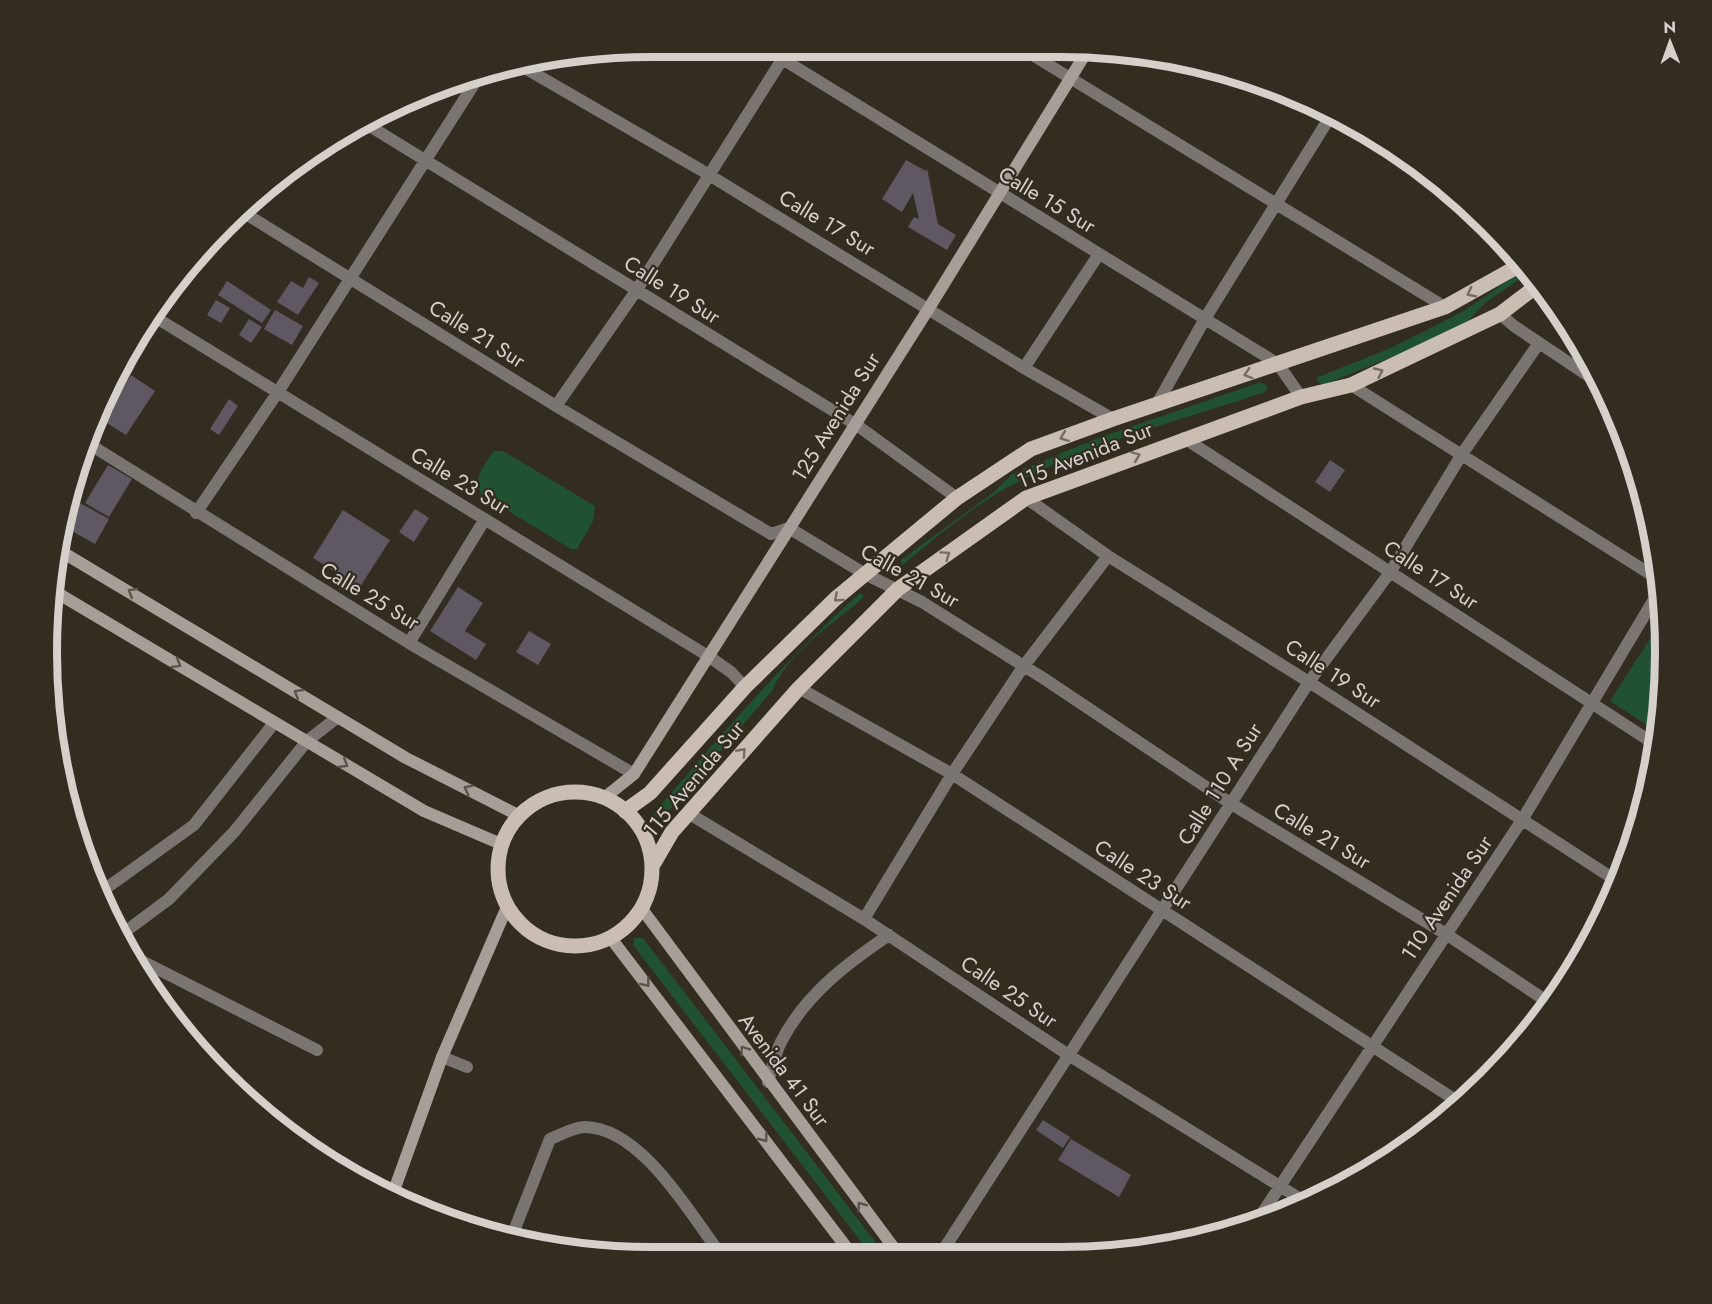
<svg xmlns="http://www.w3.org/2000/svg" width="1712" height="1304" font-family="Jost,sans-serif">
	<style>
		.green { fill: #215133 }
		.building { fill: #5f5762 }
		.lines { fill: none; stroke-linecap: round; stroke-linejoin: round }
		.street { stroke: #7b7571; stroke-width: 12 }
		.secondary { stroke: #a79e97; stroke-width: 12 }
		.primary { stroke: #c9bdb4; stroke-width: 15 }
		.oneway { stroke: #766d63 }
		.oneway2 { stroke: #5c544a }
		.labels { text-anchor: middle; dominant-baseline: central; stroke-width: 4.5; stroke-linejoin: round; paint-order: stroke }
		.street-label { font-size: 21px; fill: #d5d1ca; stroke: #332c21 }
		.rim { fill: none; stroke: #d5d1ca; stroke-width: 8 }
	</style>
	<rect width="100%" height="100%" fill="#332c21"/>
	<path class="green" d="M1525,269L1529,273L1485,303L1468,321L1429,342L1323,385L1317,381L1318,377L1393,347L1435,326L1465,310Z
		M1261,382L1268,387L1265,392C1177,422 1076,446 996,494C962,515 932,541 901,566V560L994,492L1012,474L1098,438Z
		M494,451H503L595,506L593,521L577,549H571L482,495C471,478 484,466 494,451Z
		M859,594H863V598C832,624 788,653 772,691L661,820L653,814C719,738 783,661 859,594Z
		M1662,620L1665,652L1658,732L1610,701Z
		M634,938H643L883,1252H869L633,945Z"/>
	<path class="building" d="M906,160L926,171L927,168L938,224L956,235L947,250L908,227L914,217L919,219L913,193L902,212L882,199Z
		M309,277L319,283L298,315L277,302L291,281L303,288Z
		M227,281L271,310L262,323L218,295Z
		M216,300L230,308L221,323L207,315Z
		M275,310L303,326L292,345L264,329Z
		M249,319L262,327L251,343L239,335Z
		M131,375L155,391L126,435L102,420Z
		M229,399L238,406L219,435L210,429Z
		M1330,460L1345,470L1330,492L1315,482Z
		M108,465L132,479L109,517L85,503Z
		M71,498L109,519L95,544L61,525Z
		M415,509L429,518L414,542L399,532Z
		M343,510L390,540L360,587L313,558Z
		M458,587L483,603L465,631L486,644L476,660L430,631Z
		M529,631L551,644L538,665L516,652Z
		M1043,1120L1070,1137L1063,1148L1036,1130Z
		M1071,1139L1131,1175L1119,1197L1058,1160Z"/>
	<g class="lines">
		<path class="street" d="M763,47L1267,357L1278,364L1301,397
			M1021,48L1445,307
			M518,64L701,170L1024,368L1113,419
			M363,122L858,426L957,498
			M241,211L556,406L771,534L789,528L865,574L922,602L1043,678L1230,803L1446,934L1551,1004
			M150,314L708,656L731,672L745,687
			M1500,314L1514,326L1599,383
			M1024,368L1099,254
			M1351,385L1658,579
			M1157,404L1206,317L1333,112
			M556,406L636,291L790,47
			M1184,438L1656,745
			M89,444L409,643L634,774
			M1026,498L1108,556L1309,682L1620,883
			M196,513L278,392L481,73
			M409,643L485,519
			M799,688L952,774L1460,1103
			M688,813L864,919L1070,1056L1307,1203
			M101,892L194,825L274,723
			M864,919L952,774L1023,667L1108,556
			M122,934L169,899L234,832L307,741L338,717
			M132,956L317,1050
			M442,1057L467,1067
			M768,1082C772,1069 775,1054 781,1042C805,995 846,964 889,935
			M1257,1221L1522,820L1659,591
			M512,1236L550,1139C560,1135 574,1127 585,1127C641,1128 689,1212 719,1252
			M942,1252L1309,682L1391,571L1462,454L1539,343"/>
		<path class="secondary" d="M57,549L406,758L520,816
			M54,591L424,811L501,844
			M604,798L634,774L929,308L1089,48
			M642,909L897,1252
			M610,937L850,1252
			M392,1196L442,1057L507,907"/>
		<path class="primary" d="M498 869a77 77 0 1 1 154 0a77 77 0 1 1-154 0Z
			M625,811L650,793L745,687L835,599L957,498L1031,449L1113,419L1445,307L1522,264
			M654,863L672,832L799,688L898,589L1026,498L1301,397L1351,385L1500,314L1538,285"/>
	</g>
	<defs><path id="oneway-chevron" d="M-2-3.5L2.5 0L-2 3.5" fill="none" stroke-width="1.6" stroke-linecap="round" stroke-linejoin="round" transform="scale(1.5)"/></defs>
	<g class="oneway">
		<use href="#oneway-chevron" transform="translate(1471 293) rotate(152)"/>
		<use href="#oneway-chevron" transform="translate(1379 372) rotate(-25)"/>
		<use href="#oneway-chevron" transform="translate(1248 374) rotate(162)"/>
		<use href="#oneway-chevron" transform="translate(1064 437) rotate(159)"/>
		<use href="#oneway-chevron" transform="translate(1136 456) rotate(-21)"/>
		<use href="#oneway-chevron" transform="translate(946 555) rotate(-35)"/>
		<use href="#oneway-chevron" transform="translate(838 598) rotate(138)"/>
		<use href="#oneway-chevron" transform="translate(742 752) rotate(-48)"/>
	</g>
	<g class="oneway2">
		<use href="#oneway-chevron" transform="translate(132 592) rotate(-149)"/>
		<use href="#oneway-chevron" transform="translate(177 664) rotate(31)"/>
		<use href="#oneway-chevron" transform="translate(298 693) rotate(-149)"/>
		<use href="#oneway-chevron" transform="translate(344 764) rotate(31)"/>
		<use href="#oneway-chevron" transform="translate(468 789) rotate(-153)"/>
		<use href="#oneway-chevron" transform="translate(646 983) rotate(52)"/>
		<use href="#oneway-chevron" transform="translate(744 1050) rotate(-126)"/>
		<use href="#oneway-chevron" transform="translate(764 1138) rotate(53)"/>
		<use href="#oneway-chevron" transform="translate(861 1206) rotate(-127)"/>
	</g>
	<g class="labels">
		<g class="street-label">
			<text transform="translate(1047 200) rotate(31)">Calle 15 Sur</text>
			<text transform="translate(827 223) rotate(31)">Calle 17 Sur</text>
			<text transform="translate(672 290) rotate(32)">Calle 19 Sur</text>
			<text transform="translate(477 334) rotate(32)">Calle 21 Sur</text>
			<text transform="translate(836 417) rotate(-58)">125 Avenida Sur</text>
			<text transform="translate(1085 455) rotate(-22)">115 Avenida Sur</text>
			<text transform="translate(460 481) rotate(31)">Calle 23 Sur</text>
			<text transform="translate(1431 575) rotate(33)">Calle 17 Sur</text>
			<text transform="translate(910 576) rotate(29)">Calle 21 Sur</text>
			<text transform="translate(370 596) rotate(31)">Calle 25 Sur</text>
			<text transform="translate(1333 674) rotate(33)">Calle 19 Sur</text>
			<text transform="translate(694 779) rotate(-50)">115 Avenida Sur</text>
			<text transform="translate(1220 784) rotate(-58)">Calle 110 A Sur</text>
			<text transform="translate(1322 836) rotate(31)">Calle 21 Sur</text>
			<text transform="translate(1143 875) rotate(33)">Calle 23 Sur</text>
			<text transform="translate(1447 898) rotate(-56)">110 Avenida Sur</text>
			<text transform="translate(1009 992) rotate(34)">Calle 25 Sur</text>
			<text transform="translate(784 1070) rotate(53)">Avenida 41 Sur</text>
		</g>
	</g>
	<path d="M0 0H1712V1304H0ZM652 57H1060A595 595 0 0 1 1655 652V652A595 595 0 0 1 1060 1247H652A595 595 0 0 1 57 652V652A595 595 0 0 1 652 57Z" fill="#332c21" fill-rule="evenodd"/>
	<path class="rim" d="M652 57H1060A595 595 0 0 1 1655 652V652A595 595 0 0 1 1060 1247H652A595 595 0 0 1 57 652V652A595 595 0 0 1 652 57Z"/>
	<g transform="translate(1670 42) rotate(359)" stroke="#332c21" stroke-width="4.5" paint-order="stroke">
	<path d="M0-4.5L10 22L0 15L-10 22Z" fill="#d5d1ca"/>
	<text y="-9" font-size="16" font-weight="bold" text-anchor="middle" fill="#d5d1ca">N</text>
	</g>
</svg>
